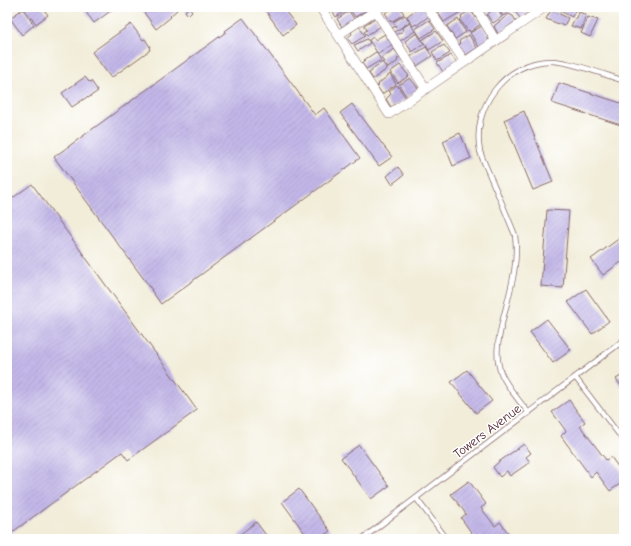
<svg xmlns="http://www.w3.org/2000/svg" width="631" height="546" font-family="'Comic Neue',sans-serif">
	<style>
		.building { fill: url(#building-hatch) }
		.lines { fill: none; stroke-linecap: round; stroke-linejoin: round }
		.lane-casing { stroke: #856768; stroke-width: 6 }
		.street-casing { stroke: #856768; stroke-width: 10 }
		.lane { stroke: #fff; stroke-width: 4.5 }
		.street { stroke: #fff; stroke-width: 9 }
		.labels { text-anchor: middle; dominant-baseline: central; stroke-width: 3; stroke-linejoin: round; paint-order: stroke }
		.street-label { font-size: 13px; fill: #4a1f2b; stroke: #fff }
	</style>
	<defs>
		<pattern id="building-hatch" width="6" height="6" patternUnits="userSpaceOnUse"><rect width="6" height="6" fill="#c2b7e8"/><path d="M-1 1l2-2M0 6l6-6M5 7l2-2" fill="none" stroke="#a89dc7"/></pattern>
	</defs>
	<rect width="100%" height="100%" fill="#fff"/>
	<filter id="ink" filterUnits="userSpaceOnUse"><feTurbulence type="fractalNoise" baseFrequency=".025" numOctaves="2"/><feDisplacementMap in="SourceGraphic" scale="8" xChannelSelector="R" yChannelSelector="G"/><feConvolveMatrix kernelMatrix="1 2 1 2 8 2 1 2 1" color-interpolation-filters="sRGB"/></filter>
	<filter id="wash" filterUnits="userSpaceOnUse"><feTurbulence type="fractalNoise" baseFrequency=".012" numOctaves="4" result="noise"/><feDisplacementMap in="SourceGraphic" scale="16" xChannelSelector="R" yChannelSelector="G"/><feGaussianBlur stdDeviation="0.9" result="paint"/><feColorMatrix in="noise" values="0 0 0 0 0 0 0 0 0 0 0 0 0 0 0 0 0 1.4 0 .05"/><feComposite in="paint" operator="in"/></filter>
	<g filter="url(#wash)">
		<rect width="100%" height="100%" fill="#f2edd9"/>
		<g id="blocks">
			<path class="building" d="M25,7H42L48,15L36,24L24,8Z
				M82,7H116L94,23Z
				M140,7H175L177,10L170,16L171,17L156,29Z
				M189,7L192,11L188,15L185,11Z
				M263,7H282L296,25L283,35Z
				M330,7H347L348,9L336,17Z
				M354,7H368L369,9L355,17L350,10Z
				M395,7H400L404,14L391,22L385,13Z
				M420,7H423L429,16L417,25L416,24L413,26L407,16Z
				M443,7H467V8L444,22L437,11Z
				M493,7H496L502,17L493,23L487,15L490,12L489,10Z
				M498,7H510L512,10L503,16Z
				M514,7H524L528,13L520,18L512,8Z
				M562,7H577L572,17L560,11Z
				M23,9L34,25L22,35L10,18Z
				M551,10L568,18L564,26L546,19Z
				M349,11L354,19L342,27L337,19Z
				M469,11L471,12V11L481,24L470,32L469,30L468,31L460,20L462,18L461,16Z
				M579,12L586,15L581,29L571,26L575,18H577Z
				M509,14L513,16L516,21L498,34L494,26Z
				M405,15L410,22L394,32L392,28L396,26L393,22Z
				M588,17L598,20L590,37L581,33Z
				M243,18L315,115L324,108L360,158L161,304L151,290H152L54,157L226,32L225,31Z
				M375,18L381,26L367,35L364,32L367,30L364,25Z
				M458,19L466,32L455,39L447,26Z
				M429,20L435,29L421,38L415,29Z
				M410,23L415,31L400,41L396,35L403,31L402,28Z
				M131,24L143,40L145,39L150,47L149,48L150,50L111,78L92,52Z
				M359,26L365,36L352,44L347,38L352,34L351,32Z
				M482,26L489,36L487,37L489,41L479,47L470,33Z
				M436,31L443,41L429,50L422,40Z
				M417,33L424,44L412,52L405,41Z
				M385,34L392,45L378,54L369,40L373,37L375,40Z
				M469,35L477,48L466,55L458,45L460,44L459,41Z
				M367,39L370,43L358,51L354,45Z
				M444,45L450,53L437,61L432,52Z
				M426,47L432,56L417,66L416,64H415L410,57Z
				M394,49L400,57L397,59L398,61L388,68L381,58Z
				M376,52L381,60L366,69L362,63L365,61L364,60Z
				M451,55L457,63L443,72L437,63Z
				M382,62L387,69L373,79L369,73L372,71V69Z
				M400,65L409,76L398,83L390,72Z
				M390,74L396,84L382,94L377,86L379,85L378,84Z
				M85,77L89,82L91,81L98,91L88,98L87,97L72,107L62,93Z
				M410,78L419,89L407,97L399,85Z
				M559,83L624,104V126L552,103Z
				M397,85L406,98L397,105L396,104L391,107L386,99L391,94L389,91Z
				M352,104L392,157L379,166L340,113Z
				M524,111L553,182L533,190L504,120Z
				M460,133L471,158L453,166L443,141Z
				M398,167L404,175L392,184L387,176Z
				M32,184L197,410L128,460L122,452L7,536V202Z
				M547,210L569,211L563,288L541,286Z
				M624,235V260L603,275L591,259Z
				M586,289L609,321L592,334L568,302Z
				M547,319L571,350L553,363L530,332Z
				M467,370L492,401L476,413L451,382Z
				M624,374V390L616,379Z
				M569,400L585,422L580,426L606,460L611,457L624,475V481L610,491L596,472L591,477L561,436L566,431L552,412Z
				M524,444L531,453L526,457L530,462L510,476L507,471L500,477L493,467L500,461Z
				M359,445L389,486L371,499L341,458Z
				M469,481L486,504L481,508L495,526L500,522L513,539H476L461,518L466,514L451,494Z
				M299,489L330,531L319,539H309L282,502Z
				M256,522L269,539H242L239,535Z"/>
		</g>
	</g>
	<g filter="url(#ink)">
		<use href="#blocks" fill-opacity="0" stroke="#856768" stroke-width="1"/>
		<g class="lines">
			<g class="lane-casing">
				<path id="lane" d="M575,377L624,441
					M529,413C519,401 507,387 501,373C494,354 499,337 503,319C510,291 519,264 515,235C507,215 499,196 490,176C487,168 482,159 480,151C471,107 506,61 551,61C570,61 605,75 624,81
					M416,498L447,539
					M362,539L624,340"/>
			</g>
			<g class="street-casing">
				<path id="street" d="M320,7L389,114L545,7
					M373,7L426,89
					M427,7L465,62
					M475,7L496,41
					M338,35L381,7"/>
			</g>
			<use href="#lane" class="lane"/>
			<use href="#street" class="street"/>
		</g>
	</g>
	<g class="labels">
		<g class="street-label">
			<text transform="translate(487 431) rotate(-37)">Towers Avenue</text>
		</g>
	</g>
	<rect width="631" height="546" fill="none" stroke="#fff" stroke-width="24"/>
</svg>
